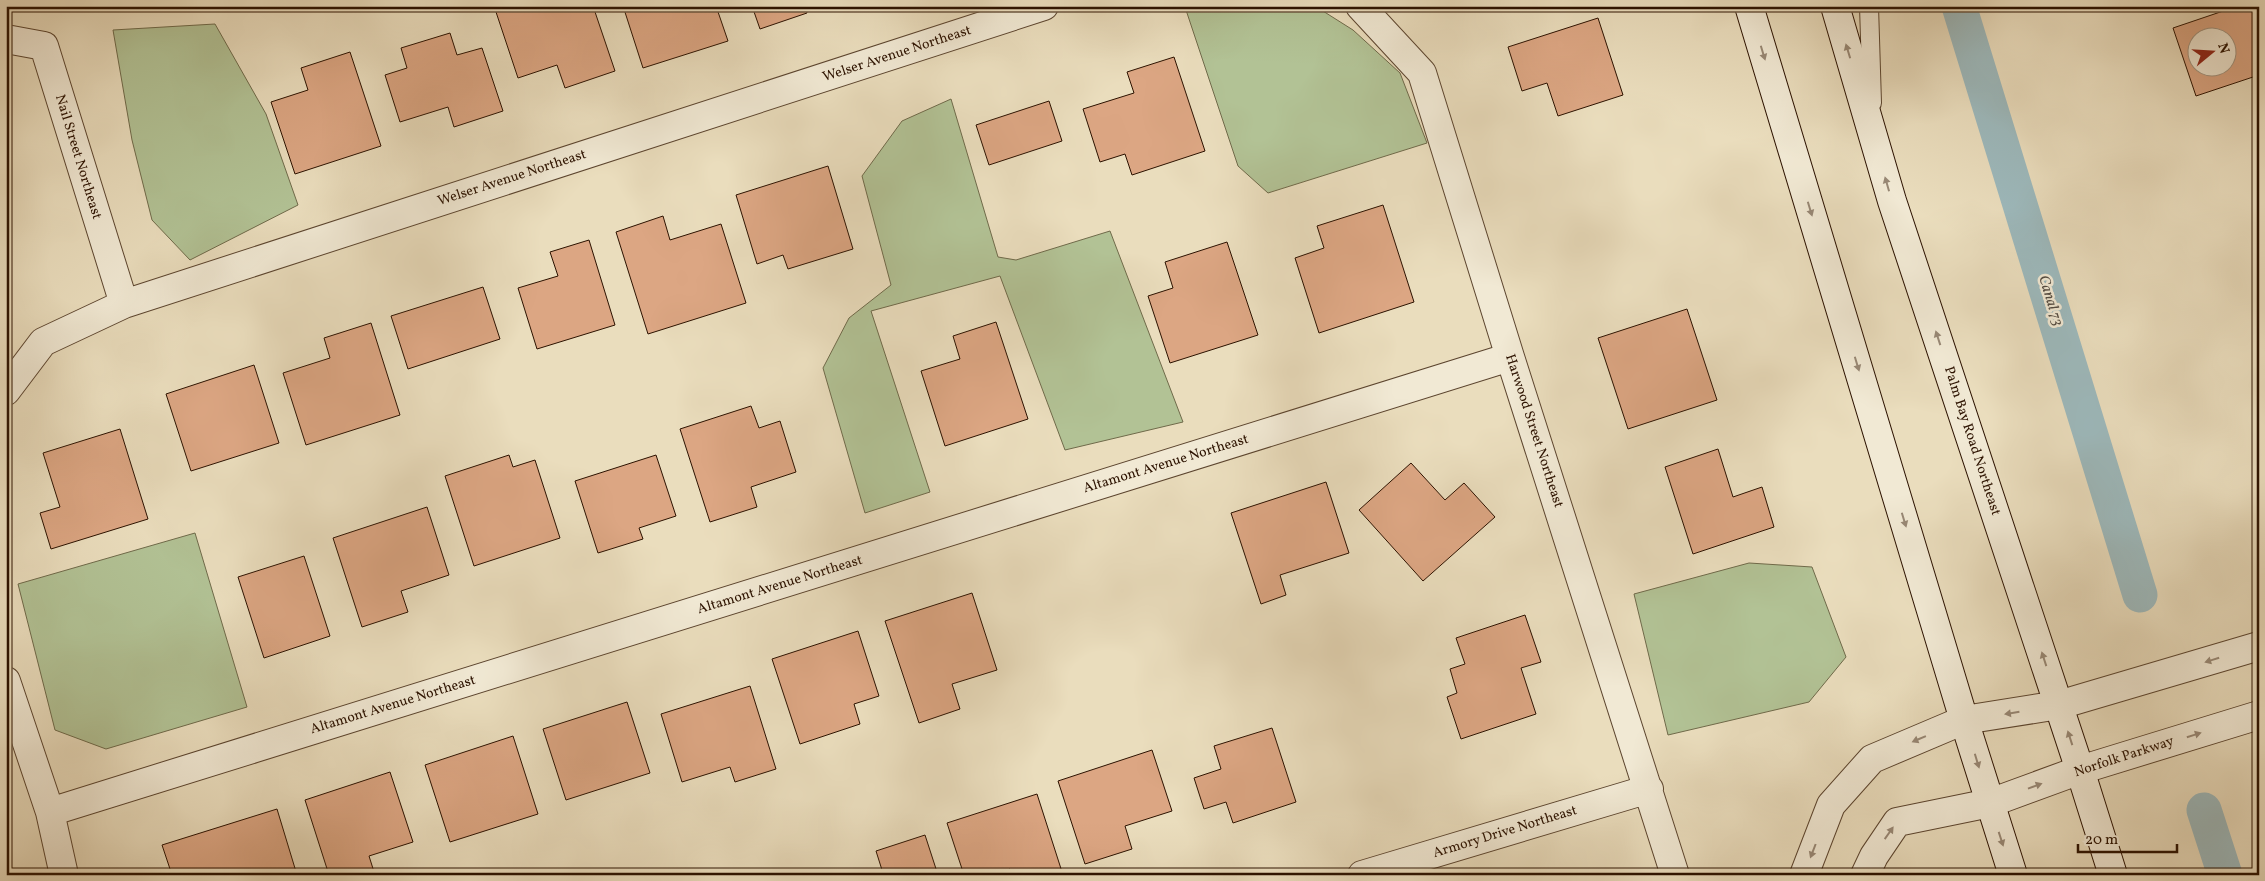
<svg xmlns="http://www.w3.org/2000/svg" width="2265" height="881" font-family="Vollkorn,serif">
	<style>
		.green { fill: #b2c295; stroke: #6f6a4a }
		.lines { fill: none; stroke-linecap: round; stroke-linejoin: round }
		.canal { stroke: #9db9bc; stroke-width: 35 }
		.building { fill: #dca683; stroke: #2c1200; fill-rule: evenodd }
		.service-casing { stroke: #5c452f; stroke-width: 20 }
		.minor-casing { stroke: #5c452f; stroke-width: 30 }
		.tertiary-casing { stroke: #5c452f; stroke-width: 30 }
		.secondary-casing { stroke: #2c1200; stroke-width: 30 }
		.service { stroke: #f1e9d4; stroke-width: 18 }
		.minor { stroke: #f1e9d4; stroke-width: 28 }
		.tertiary { stroke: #f1e9d4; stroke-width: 28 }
		.secondary { stroke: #f1e9d4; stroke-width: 28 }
		.oneway { fill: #988875 }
		.labels { text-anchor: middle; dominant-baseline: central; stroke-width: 5; stroke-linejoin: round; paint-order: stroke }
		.street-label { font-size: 14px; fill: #2c1200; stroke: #f1e9d4 }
		.water-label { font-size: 15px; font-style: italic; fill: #544c42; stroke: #f1e9d4 }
	</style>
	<rect width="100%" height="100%" fill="#eaddbd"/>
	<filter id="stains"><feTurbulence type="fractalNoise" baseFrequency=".004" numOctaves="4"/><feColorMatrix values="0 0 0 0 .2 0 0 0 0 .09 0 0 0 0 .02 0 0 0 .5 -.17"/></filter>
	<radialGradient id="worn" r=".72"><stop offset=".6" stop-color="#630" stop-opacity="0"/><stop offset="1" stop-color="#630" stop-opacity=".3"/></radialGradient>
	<path class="green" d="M1315,6L1353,30L1400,73L1427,143L1268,193L1238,166L1185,7Z
		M215,24L266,114L298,205L190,260L152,220L132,140L113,30Z
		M951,99L998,257L1016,260L1110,231L1183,422L1065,450L1000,276L871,311L930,492L865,513L823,368L849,318L891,285L862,176L902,121Z
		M195,533L247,707L106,749L55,730L18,584Z
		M1749,563L1812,567L1846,657L1809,702L1668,735L1634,594Z"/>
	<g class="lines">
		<path class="canal" d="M1959,6L2140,595
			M2204,810L2225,875"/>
	</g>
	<path class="building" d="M494,6H593L615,71L565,88L557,65L518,78Z
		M623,6H716L728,41L643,68Z
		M752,6H805L807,13L760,29Z
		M2238,6H2259V75L2196,96L2173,28ZM2198,38H2228V68H2198Z
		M1598,18L1623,95L1558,116L1547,83L1522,91L1508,47Z
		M450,33L457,55L482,48L503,111L454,127L448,107L400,122L385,75L407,68L401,48Z
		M350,52L381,146L295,174L271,102L308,90L301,68Z
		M1174,57L1205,151L1132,175L1125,154L1100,162L1083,109L1134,93L1127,72Z
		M1049,101L1062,141L989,165L976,125Z
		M828,166L853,249L788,269L783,255L757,264L736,195Z
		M1383,205L1414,302L1319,333L1295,258L1324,248L1317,226Z
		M663,216L670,240L721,224L746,303L648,334L616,232Z
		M589,240L615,325L537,349L518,288L558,276L550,252Z
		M1227,242L1258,335L1170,363L1148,296L1173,288L1165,262Z
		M483,287L500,339L408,369L391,316Z
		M1687,309L1717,400L1628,429L1598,338Z
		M996,322L1028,419L945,446L921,371L960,359L953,336Z
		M371,323L400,415L306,445L283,373L330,358L324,338Z
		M254,365L279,443L191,471L166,394Z
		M751,406L759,428L780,421L796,472L751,487L757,507L710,522L680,429Z
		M120,429L148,519L51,549L40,513L60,507L43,453Z
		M1718,449L1733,497L1762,487L1774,527L1693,554L1665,467Z
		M509,455L513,467L535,460L560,538L474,566L445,476Z
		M656,455L676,516L639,528L643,539L598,553L575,481Z
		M1411,463L1445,500L1464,483L1495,517L1423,581L1359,510Z
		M1326,482L1349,553L1280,575L1286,595L1261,604L1231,513Z
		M427,507L449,575L401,591L408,612L362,627L333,538Z
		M304,556L330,636L264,658L238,577Z
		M972,593L997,670L952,684L960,709L919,723L885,621Z
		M1525,615L1541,662L1521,668L1536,714L1461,739L1447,697L1457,693L1450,669L1465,664L1456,638Z
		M858,631L879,696L854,704L860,724L800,744L772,659Z
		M750,686L776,769L735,782L730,767L682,782L661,714Z
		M627,702L650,773L566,800L543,729Z
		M1272,728L1296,802L1233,823L1226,802L1204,809L1194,778L1221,769L1214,746Z
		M513,736L538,814L450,842L425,765Z
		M1152,750L1172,811L1125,826L1132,849L1085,864L1058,781Z
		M390,772L413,842L369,856L375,875H329L305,800Z
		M1037,794L1063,875H1012L1010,869L992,875H964L947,823Z
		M277,809L297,875H172L162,845Z
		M925,835L938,875H866L882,870L876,851Z"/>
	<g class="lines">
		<g class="service-casing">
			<path id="service" d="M1869,6L1872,103"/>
		</g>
		<g class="minor-casing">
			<path id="minor" d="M1360,6L1422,73L1510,357L1675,875
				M6,39L44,46L124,304
				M6,391L43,342L124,304L1044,6
				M6,681L50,812L64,875
				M50,812L1510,357
				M1362,875L1649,789"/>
		</g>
		<g class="tertiary-casing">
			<path id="tertiary" d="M1804,875L1831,805L1872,759L1964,720L2059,705L2259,646
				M1865,875L1874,856L1897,822L1990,803L2080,770L2259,715"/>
		</g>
		<g class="secondary-casing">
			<path id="secondary" d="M1749,6L1964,720L2013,875
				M1835,6L1892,201L2080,770L2113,875"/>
		</g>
		<use href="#service" class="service"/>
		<use href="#minor" class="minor"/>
		<use href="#tertiary" class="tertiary"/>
		<use href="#secondary" class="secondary"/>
	</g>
	<defs><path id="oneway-solid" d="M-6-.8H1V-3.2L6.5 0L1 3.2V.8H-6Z" transform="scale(1.25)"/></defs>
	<g class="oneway">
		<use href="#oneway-solid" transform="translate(1848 51) rotate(-107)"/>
		<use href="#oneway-solid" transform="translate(1763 53) rotate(73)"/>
		<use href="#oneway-solid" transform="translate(1887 184) rotate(-106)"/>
		<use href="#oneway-solid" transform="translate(1810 209) rotate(73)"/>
		<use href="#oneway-solid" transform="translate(1938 338) rotate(-108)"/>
		<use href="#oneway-solid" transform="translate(1857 364) rotate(73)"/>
		<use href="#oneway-solid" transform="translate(1904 520) rotate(73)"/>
		<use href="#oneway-solid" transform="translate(2044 659) rotate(-108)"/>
		<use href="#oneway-solid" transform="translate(2212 660) rotate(163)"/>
		<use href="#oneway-solid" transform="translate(2012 713) rotate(171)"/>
		<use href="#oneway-solid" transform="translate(2194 735) rotate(-17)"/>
		<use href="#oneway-solid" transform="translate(2070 738) rotate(-108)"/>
		<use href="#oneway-solid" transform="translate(1919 739) rotate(157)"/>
		<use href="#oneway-solid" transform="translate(1977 761) rotate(73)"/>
		<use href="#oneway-solid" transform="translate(2035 786) rotate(-20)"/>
		<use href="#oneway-solid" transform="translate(1889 833) rotate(-55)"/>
		<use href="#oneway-solid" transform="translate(2001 839) rotate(72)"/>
		<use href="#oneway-solid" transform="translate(1813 851) rotate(111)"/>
	</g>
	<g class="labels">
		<g class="street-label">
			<text transform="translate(897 54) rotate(-18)">Welser Avenue Northeast</text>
			<text transform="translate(78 157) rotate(73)">Nail Street Northeast</text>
			<text transform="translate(512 178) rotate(-18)">Welser Avenue Northeast</text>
			<text transform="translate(1534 431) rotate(72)">Harwood Street Northeast</text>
			<text transform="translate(1972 441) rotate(72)">Palm Bay Road Northeast</text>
			<text transform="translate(1166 464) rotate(-17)">Altamont Avenue Northeast</text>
			<text transform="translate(780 585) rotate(-17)">Altamont Avenue Northeast</text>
			<text transform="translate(393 705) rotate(-17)">Altamont Avenue Northeast</text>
			<text transform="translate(2124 757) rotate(-18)">Norfolk Parkway</text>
			<text transform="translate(1505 832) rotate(-17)">Armory Drive Northeast</text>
		</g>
		<g class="water-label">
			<text transform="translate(2050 301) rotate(73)">Canal 73</text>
		</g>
	</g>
	<rect width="2265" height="881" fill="none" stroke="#eaddbd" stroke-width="25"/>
	<rect x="8" y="8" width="2250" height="866" fill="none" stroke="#2c1200" stroke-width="2.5"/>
	<rect x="12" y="12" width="2240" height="856" fill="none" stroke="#2c1200"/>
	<g transform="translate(2212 52) rotate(72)"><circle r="24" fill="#f1e9d4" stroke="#a2937f"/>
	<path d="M0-4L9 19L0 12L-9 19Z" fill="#8f2418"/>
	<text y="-8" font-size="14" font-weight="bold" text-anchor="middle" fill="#2c1200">N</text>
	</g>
	<path d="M2078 844v8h99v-8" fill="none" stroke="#2c1200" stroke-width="2.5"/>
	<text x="2085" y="844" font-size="15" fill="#2c1200" stroke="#f1e9d4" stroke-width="4" paint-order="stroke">20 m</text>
	<rect width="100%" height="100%" filter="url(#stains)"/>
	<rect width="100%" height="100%" fill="url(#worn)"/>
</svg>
